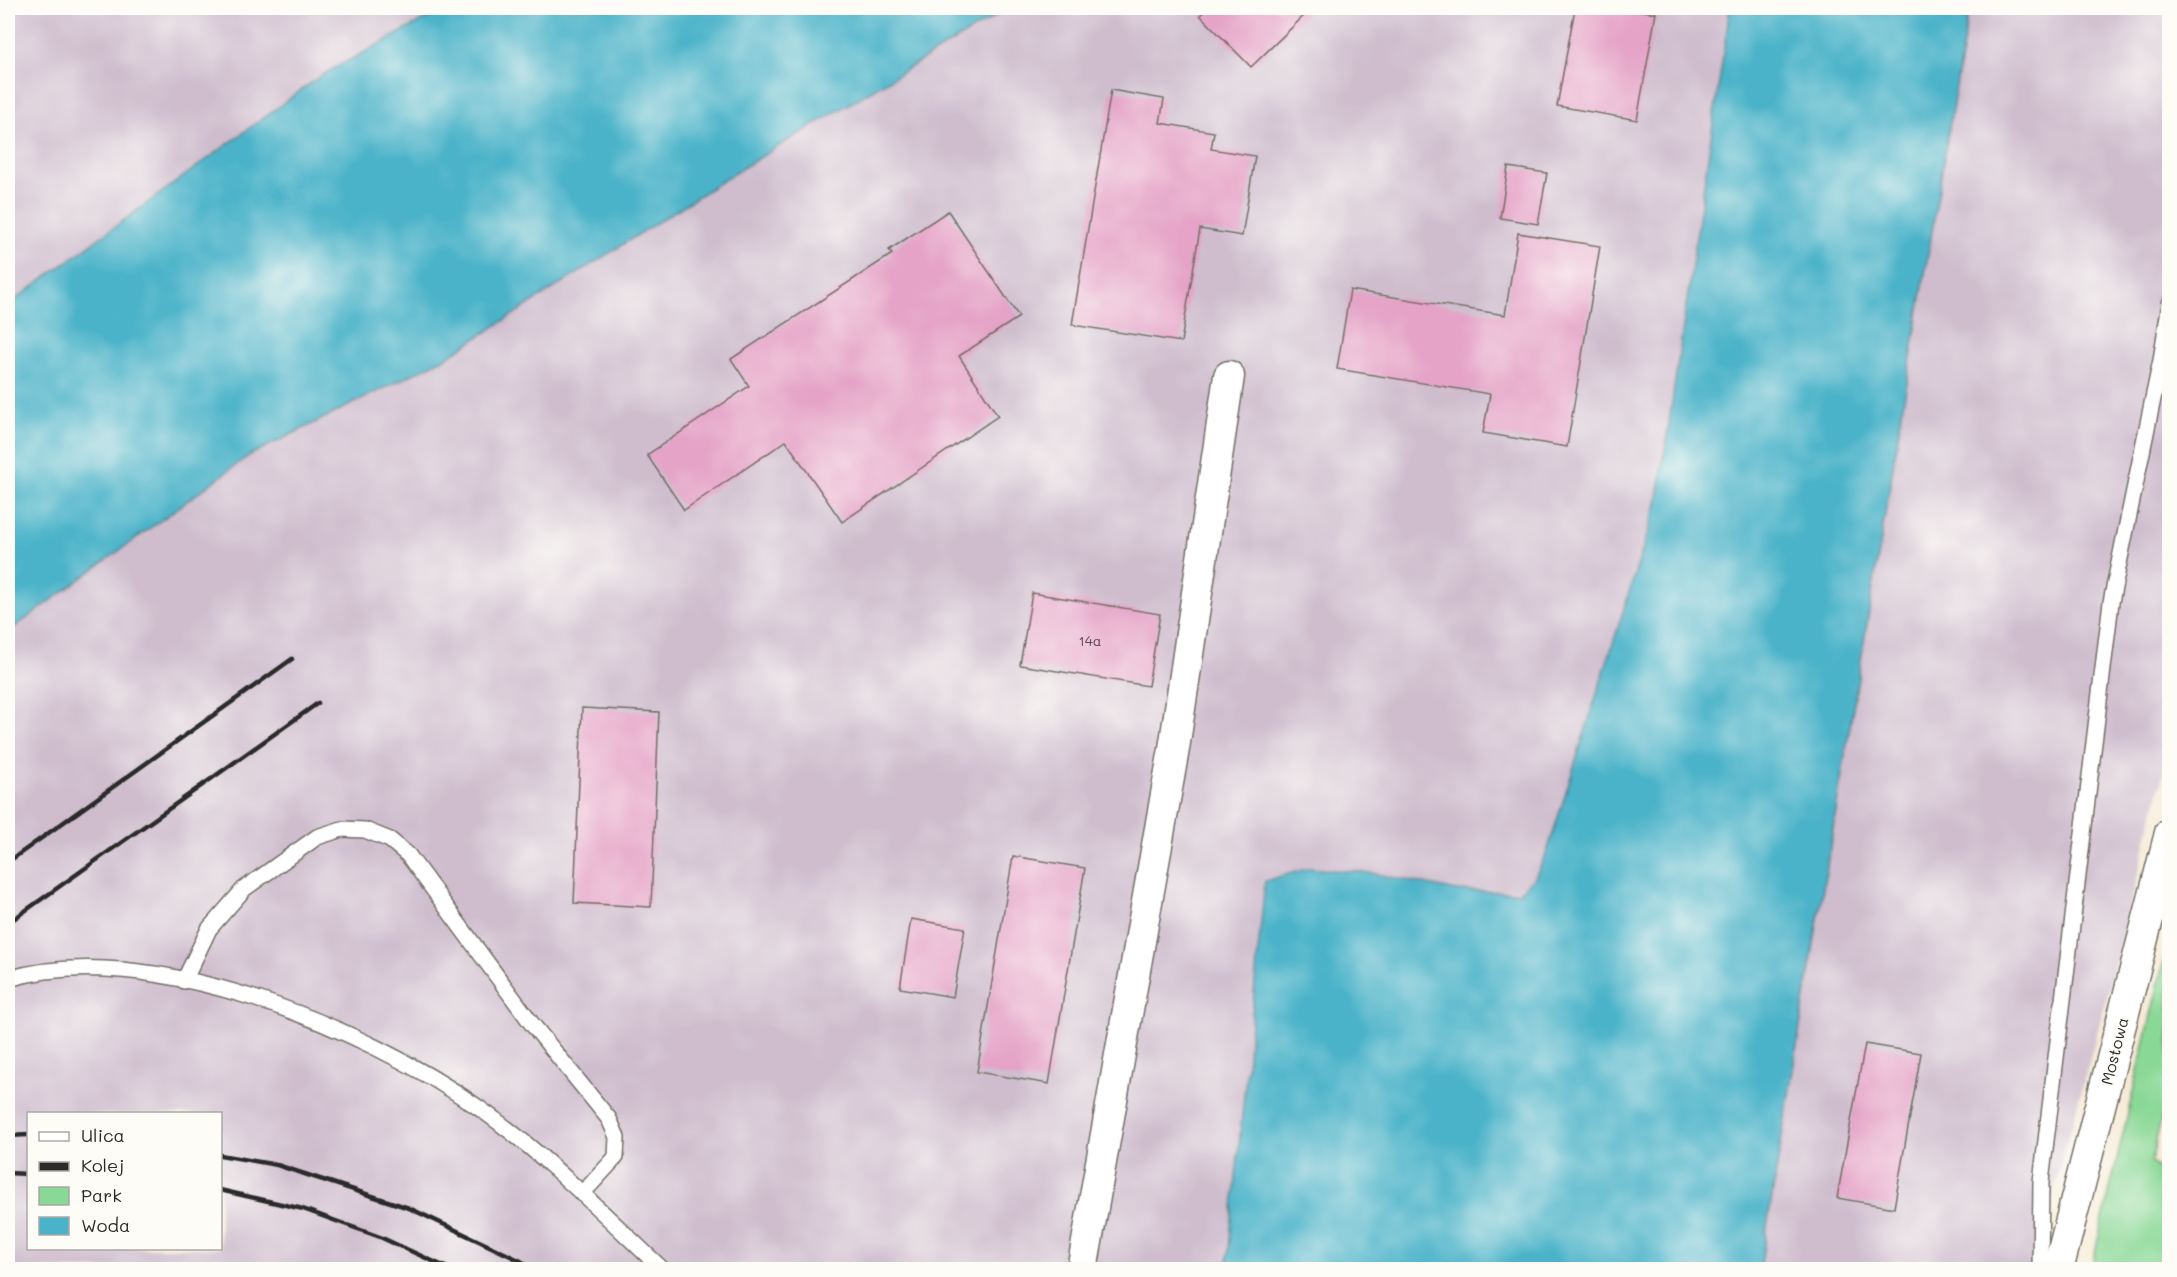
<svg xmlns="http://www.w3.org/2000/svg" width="2177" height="1277" font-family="Mali,sans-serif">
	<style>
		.industrial { fill: #cfbdce; fill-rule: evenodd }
		.green { fill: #8ad896; stroke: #5a8260; stroke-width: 1.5 }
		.water { fill: #4bb3c9; stroke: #3b6f7a; stroke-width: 1.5 }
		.building { fill: #e5a3c7 }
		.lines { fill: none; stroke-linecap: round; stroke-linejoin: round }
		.service-casing { stroke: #726e66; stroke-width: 18 }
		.minor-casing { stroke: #726e66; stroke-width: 33 }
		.service { stroke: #fff; stroke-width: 15 }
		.minor { stroke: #fff; stroke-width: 30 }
		.rail { stroke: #2b2b2b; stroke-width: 4.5 }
		.labels { text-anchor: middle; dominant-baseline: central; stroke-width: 4.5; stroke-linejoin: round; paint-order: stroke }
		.number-label { font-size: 14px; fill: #5a4952 }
		.street-label { font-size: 16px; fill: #2b2b2b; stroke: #fdfcf7 }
	</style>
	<rect width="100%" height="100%" fill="#fdfcf7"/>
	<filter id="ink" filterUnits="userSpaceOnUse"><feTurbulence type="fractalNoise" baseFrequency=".0167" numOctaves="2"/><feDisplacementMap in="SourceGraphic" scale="12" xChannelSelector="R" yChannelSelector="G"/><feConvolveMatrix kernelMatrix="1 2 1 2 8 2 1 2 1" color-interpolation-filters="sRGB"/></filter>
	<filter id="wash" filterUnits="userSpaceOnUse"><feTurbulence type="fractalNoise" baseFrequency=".008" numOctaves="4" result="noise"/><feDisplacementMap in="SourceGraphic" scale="24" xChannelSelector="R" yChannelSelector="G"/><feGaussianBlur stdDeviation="1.35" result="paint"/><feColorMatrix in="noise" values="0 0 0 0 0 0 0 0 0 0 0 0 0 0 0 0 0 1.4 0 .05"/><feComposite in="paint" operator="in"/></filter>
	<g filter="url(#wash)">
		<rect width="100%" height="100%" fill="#f6ead5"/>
		<path class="industrial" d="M8,8H2169V751L2118,955L2033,1269H8ZM28,1114H220V1248H28Z"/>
		<path class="green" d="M2169,939V1086L2151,1162L2169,1178V1269H2091Z"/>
		<path class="water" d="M446,8H1009L739,170L447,357L250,455L8,632V305L322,75Z
			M1730,8H1969L1760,1269H1227L1265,881L1309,868L1372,873L1457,891L1519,892L1535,877L1547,852L1657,504Z"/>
		<g id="blocks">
			<path class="building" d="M1208,8H1312L1251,67L1200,15Z
				M1575,8H1623L1656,13L1637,120L1557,106Z
				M1111,90L1164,99L1160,123L1214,132L1211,149L1255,156L1242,236L1200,229L1181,342L1072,325Z
				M1508,167L1547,173L1538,224L1500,218Z
				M948,211L1019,317L959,356L998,416L842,522L786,441L684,510L647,455L749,386L731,359L892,254L889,250Z
				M1518,233L1600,246L1567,447L1483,433L1490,394L1337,369L1350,290L1505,315Z
				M1032,593L1160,614L1148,686L1020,665Z
				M582,708L659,712L651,907L574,903Z
				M1013,856L1085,868L1049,1084L977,1072Z
				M911,919L965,928L953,997L900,988Z
				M1865,1044L1921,1053L1894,1208L1837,1198Z"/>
		</g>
	</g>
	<g filter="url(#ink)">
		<use href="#blocks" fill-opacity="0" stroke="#726e66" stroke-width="1.5"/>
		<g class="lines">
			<g class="service-casing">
				<path id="service" d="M8,979C146,937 366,1028 479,1108C546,1155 603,1214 663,1270
					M184,981L209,929L244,889L317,837L342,829L365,830L390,840L408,855L532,1024L609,1119L617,1137L616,1157L582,1194
					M2040,1270L2041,1182L2111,602L2161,360L2170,303"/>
			</g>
			<g class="minor-casing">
				<path id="minor" d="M1082,1270L1174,749L1229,376
					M2058,1270L2170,833"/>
			</g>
			<use href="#service" class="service"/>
			<use href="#minor" class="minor"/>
			<path class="rail" d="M8,862L292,659
				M8,923L318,703
				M8,1136L28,1135
				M220,1155L277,1165L409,1208L521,1261L534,1270
				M8,1173L28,1174
				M220,1190L303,1209L380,1237L452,1270"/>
		</g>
	</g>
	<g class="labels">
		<g class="number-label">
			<text x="1090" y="640">14a</text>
		</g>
		<g class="street-label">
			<text transform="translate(2114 1051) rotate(-76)">Mostowa</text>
		</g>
	</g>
	<rect width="2177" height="1277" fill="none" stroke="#fdfcf7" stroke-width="30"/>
	<rect x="27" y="1112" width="195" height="138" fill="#fdfcf7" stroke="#a9a8a5" stroke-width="1.5"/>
	<rect x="39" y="1132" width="30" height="9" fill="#ffffff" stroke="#a9a8a5" stroke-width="1.5"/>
	<text x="81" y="1142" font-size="18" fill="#2b2b2b">Ulica</text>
	<rect x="39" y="1162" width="30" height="9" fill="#2b2b2b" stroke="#a9a8a5" stroke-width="1.5"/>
	<text x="81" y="1172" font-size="18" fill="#2b2b2b">Kolej</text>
	<rect x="39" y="1187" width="30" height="18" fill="#8ad896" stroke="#a9a8a5" stroke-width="1.5"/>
	<text x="81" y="1202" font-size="18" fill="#2b2b2b">Park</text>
	<rect x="39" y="1217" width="30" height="18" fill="#4bb3c9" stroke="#a9a8a5" stroke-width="1.5"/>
	<text x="81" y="1232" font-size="18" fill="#2b2b2b">Woda</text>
</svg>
